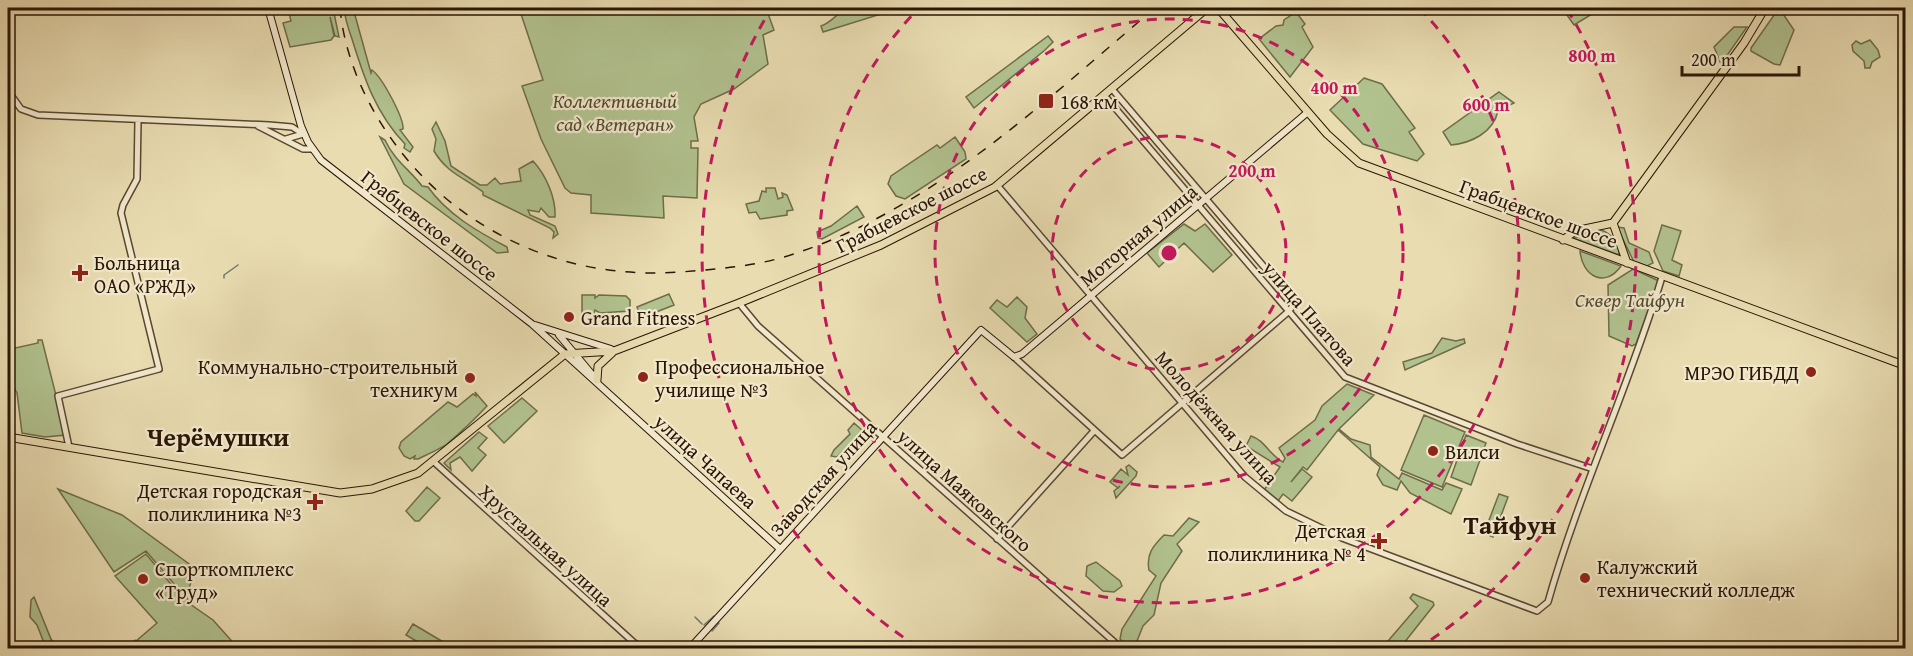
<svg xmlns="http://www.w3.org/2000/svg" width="1913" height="656" font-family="'Gentium Book Plus',serif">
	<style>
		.green { fill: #b1c28f; stroke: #6e6c4a; stroke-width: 1.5 }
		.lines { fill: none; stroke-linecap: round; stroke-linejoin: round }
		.stream { stroke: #6f7770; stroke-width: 1.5 }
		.tertiary-casing { stroke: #5a4730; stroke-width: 8 }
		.secondary-casing { stroke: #2a1505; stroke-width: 8 }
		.primary-casing { stroke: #2a1505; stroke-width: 9 }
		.tertiary { stroke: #f1e8cc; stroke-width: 5 }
		.secondary { stroke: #f1e8cc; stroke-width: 6 }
		.primary { stroke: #e9dcb1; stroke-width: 7 }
		.rail { stroke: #2a1505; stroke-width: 1.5; stroke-dasharray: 10 10; stroke-linecap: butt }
		.ring { fill: none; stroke: #c2185b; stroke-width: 3; stroke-dasharray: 10 8 }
		.poi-dot { fill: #8f2418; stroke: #f1e8cc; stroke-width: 2 }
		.labels { text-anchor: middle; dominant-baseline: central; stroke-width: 4.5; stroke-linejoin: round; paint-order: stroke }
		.park-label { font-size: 20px; font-style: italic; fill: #52492e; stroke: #f1e8cc }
		.poi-label { font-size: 20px; fill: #2a1505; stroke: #f1e8cc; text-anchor: start }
		.street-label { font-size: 20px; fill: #2a1505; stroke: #f1e8cc }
		.district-label { font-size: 26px; font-weight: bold; fill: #2a1505; stroke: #f1e8cc }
		.centre { fill: #c2185b; stroke: #f1e8cc; stroke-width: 3 }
		.ring-label { font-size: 18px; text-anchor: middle; font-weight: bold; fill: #c2185b; stroke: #f1e8cc; stroke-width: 4.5; stroke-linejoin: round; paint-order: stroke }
	</style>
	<rect width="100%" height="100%" fill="#e9dcb1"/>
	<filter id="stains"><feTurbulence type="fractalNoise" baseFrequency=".00333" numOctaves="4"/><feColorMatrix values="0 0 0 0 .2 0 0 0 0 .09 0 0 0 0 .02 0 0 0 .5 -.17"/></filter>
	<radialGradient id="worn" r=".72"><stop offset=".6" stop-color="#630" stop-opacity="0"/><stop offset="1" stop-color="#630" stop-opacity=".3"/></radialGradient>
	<path class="green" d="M288,8H333L339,37L335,36L330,17L334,36L331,40L290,47L283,23L291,21Z
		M344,8H353L371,73L372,70C382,77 404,118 403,129L400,130L413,147L410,152L404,148L405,144C376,114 364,78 352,39C348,28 345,18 344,8Z
		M519,8H766L774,30L763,35L768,64L734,89L701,104L694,117L698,141H691V148H698L697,198L663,196L664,218L591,213V195L571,193L565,188L541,139L522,86L543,80Z
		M848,8H889L894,10L823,32L821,26C833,22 837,12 848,8Z
		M1562,8H1602L1574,25Z
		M1779,8L1794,30L1780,65L1774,64L1751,51V48Z
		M1296,12L1305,24L1302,27L1313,47L1290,77L1259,39L1276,26L1283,25L1284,20Z
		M1734,27H1747L1721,64L1714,47Z
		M1048,36L1053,42L1045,50L974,108L966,97Z
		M1870,40L1878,50L1880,57L1872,62L1870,68H1865L1864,61L1853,51L1852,45L1856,41L1861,44Z
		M1364,78L1382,84L1415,128L1409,132L1424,154L1417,161L1363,144L1330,110Z
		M1499,92L1514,103L1498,111C1493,133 1471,143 1451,145L1443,132Z
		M436,122L445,141L451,166L480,185H487L495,178L500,184L521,181L519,169L533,161C546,175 556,198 555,217H549L541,208L539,212L528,210L530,215L555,226L558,234L553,238L554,232L550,228L483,195V192C463,177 447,173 434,151L436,139L432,129Z
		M380,137L385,140C394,160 410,170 422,186L428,187C447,214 478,232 507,247L508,252L497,253L404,184Z
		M955,137L965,152L966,159L905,199L896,196L888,184L891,176L937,145L940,148Z
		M766,188H775L778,199L783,197L782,193L787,195L793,210L787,211V215L760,219L756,212L749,213L746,204L759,201L762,191L766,192Z
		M857,206L864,217L822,239L818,238L817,232L831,226Z
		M1184,224L1195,231L1205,224L1232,255L1213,272L1184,243L1159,267L1147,253Z
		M1662,225L1681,231L1672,260L1682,265L1679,276L1663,271L1654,251Z
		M1617,227L1624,228L1629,243L1649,252L1653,263L1647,266L1634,262Z
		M1601,230C1611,233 1620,245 1619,255L1573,238Z
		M1580,251L1621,266C1605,289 1582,276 1580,251Z
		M1633,269L1659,281L1636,344L1632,346L1609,336L1608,285Z
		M669,294L674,305L641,318L637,307Z
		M582,295H595V298L599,295L626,296L630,300V311L600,313L595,310L594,313H582Z
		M1017,297L1027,307L1025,318L1037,334L1027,342L990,308L997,300L1007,307Z
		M1442,338L1456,341L1464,339L1465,343L1405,370L1403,362L1432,353Z
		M38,340H42L66,435L45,437L22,433L17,393L8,377V346L11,349L38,343Z
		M1347,384L1374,395L1339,429L1351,439L1370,445L1371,457L1399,479L1402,473L1442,490L1446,483L1462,489L1451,514L1410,493L1401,481L1397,490L1383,485L1377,475L1380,467L1338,430L1307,470L1303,467L1291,482L1302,469L1312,477L1292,501L1283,494L1278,501L1264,490L1280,467L1246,446L1251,436C1265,440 1270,456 1283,462L1285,458L1279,448L1315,420L1322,406Z
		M475,392L487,406C474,420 461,432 447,444C444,447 424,456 418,459H414L415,456L410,459L404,456L399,448L401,442L448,402L457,407L473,394L476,396Z
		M522,398L537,411L504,443L488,426Z
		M1424,415L1465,432L1442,487L1401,470Z
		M854,423L863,431L856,439L860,444L852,454L846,448L837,457L831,456L834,450L850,434L848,430Z
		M479,432L487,438L478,448L486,455L472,471L460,457L450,463L451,470L444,463Z
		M1466,435L1486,443L1471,485L1451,477Z
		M1129,465L1137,472L1136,476L1116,498L1114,491L1120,486L1118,488L1110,482L1121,469L1128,475L1126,467Z
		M427,487L440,498L419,521H415L406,511Z
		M58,489L122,515L196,569L186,596L190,604L213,620L238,648H128L157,623L115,576L146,554L175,589L178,597L180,591L146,551L114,572Z
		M1499,494L1508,497L1493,537L1484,533Z
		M1189,518L1199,522L1177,544L1182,551L1161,583L1154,615L1143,626L1137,641L1144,648H1131L1120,639L1122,629L1156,576L1149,570C1146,554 1153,546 1164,535L1173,536Z
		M1096,562L1120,581L1122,586L1114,592L1103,591L1086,576L1087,566Z
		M1413,594L1433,602L1434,605L1400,648H1382L1418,606L1410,598Z
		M34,597L51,639L58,648H46L37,625L30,617L31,600Z
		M413,624L450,646L448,648H428L406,635Z"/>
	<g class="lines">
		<path class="stream" d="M224,278V275L238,265
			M695,617L702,624
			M704,625L714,616
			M712,631L719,623
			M125,648L135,640"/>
		<g class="tertiary-casing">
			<path id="tertiary" d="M8,91L21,109L38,115L269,125L292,127L303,134
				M1104,95L1345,377L1517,444L1593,469
				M258,126L303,149H312
				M286,139L303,134
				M997,185L1245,477L1286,511L1342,538L1537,611L1548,602C1579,492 1629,387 1662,277
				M739,303L758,326L1121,648
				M1014,357L1122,455L1288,312L1295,303L1112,89
				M69,447L58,396L159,369L121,213L123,205L137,179L138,121
				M434,462L640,648
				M997,539L1094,431"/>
		</g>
		<g class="secondary-casing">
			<path id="secondary" d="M268,8L301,126L308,142L321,160L532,324L780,549
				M535,325L611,349
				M559,335L595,378
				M690,648L981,330L1014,357L1022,354L1308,112"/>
		</g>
		<g class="primary-casing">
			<path id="primary" d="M1218,8L1327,134L1359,163L1906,366
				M1613,223L1744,43L1765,8
				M1613,223L1627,263
				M1563,240L1575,231L1613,223
				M597,380L598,366L612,353
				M8,437L340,493L372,489L418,473L565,354L614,351L739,303L881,245L995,187L1207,8"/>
		</g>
		<use href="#tertiary" class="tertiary"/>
		<use href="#secondary" class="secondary"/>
		<use href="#primary" class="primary"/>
		<path class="rail" d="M340,8C347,85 397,162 458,208C524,257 599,278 681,272C716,269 750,267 784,257C929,213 1042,103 1155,8"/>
	</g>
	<g class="ring">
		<circle cx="1169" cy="253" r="117"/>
		<circle cx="1169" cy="253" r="234"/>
		<path d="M1419 8A350 350 0 1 1 919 8"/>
		<path d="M918 647A467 467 0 0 1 771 9M1567 9A467 467 0 0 1 1420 647"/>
	</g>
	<g class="poi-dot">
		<rect x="1038" y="93" width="16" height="16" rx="3"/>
		<path d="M77 264h6v6h6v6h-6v6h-6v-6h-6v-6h6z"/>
		<circle cx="569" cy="317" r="6"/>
		<circle cx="1811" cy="372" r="6"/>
		<circle cx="643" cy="377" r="6"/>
		<circle cx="470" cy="378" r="6"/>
		<circle cx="1433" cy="451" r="6"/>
		<path d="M312 493h6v6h6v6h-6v6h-6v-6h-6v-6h6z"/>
		<path d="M1376 532h6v6h6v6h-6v6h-6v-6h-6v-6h6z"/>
		<circle cx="1585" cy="578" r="6"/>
		<circle cx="143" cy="579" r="6"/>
	</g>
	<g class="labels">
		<g class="park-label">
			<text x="615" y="100">Коллективный<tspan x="615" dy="23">сад «Ветеран»</tspan></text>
			<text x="1630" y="299">Сквер Тайфун</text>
		</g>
		<g class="poi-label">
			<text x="1060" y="101">168 км</text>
			<text x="94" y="262">Больница<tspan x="94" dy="23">ОАО «РЖД»</tspan></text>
			<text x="581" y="317">Grand Fitness</text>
			<text x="458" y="366" text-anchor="end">Коммунально-строительный<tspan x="458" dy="23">техникум</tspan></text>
			<text x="655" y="366">Профессиональное<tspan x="655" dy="23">училище №3</tspan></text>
			<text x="1799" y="372" text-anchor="end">МРЭО ГИБДД</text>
			<text x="1445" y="451">Вилси</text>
			<text x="302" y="490" text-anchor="end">Детская городская<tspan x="302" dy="23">поликлиника №3</tspan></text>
			<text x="1366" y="530" text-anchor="end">Детская<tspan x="1366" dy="23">поликлиника № 4</tspan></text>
			<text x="1597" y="566">Калужский<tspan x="1597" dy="23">технический колледж</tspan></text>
			<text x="155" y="568">Спорткомплекс<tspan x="155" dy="23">«Труд»</tspan></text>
		</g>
		<g class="street-label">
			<text transform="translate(911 209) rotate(-27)">Грабцевское шоссе</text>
			<text transform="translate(1539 213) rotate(20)">Грабцевское шоссе</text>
			<text transform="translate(430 225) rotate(38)">Грабцевское шоссе</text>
			<text transform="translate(1138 235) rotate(-40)">Моторная улица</text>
			<text transform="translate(1310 313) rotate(49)">улица Платова</text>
			<text transform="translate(1217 417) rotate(48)">Молодёжная улица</text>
			<text transform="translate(706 461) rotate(42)">улица Чапаева</text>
			<text transform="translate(823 478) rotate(-48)">Заводская улица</text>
			<text transform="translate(965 490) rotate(42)">улица Маяковского</text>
			<text transform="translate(546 545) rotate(42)">Хрустальная улица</text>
		</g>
		<g class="district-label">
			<text x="218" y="436">Черёмушки</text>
			<text x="1510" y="524">Тайфун</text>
		</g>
	</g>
	<circle cx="1169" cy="253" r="9" class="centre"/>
	<g class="ring-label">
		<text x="1592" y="62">800 m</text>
		<text x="1334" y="94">400 m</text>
		<text x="1486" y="111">600 m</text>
		<text x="1252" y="177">200 m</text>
	</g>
	<rect width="1913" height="656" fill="none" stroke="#e9dcb1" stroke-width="30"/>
	<rect x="9" y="9" width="1895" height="638" fill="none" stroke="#2a1505" stroke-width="3"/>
	<rect x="15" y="15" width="1883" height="626" fill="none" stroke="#2a1505" stroke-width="1.5"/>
	<path d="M1682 66v9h117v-9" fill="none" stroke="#2a1505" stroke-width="3"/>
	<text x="1691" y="66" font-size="18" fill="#2a1505" stroke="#f1e8cc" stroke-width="4.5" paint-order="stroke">200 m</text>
	<rect width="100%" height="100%" filter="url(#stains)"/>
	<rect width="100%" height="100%" fill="url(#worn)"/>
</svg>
